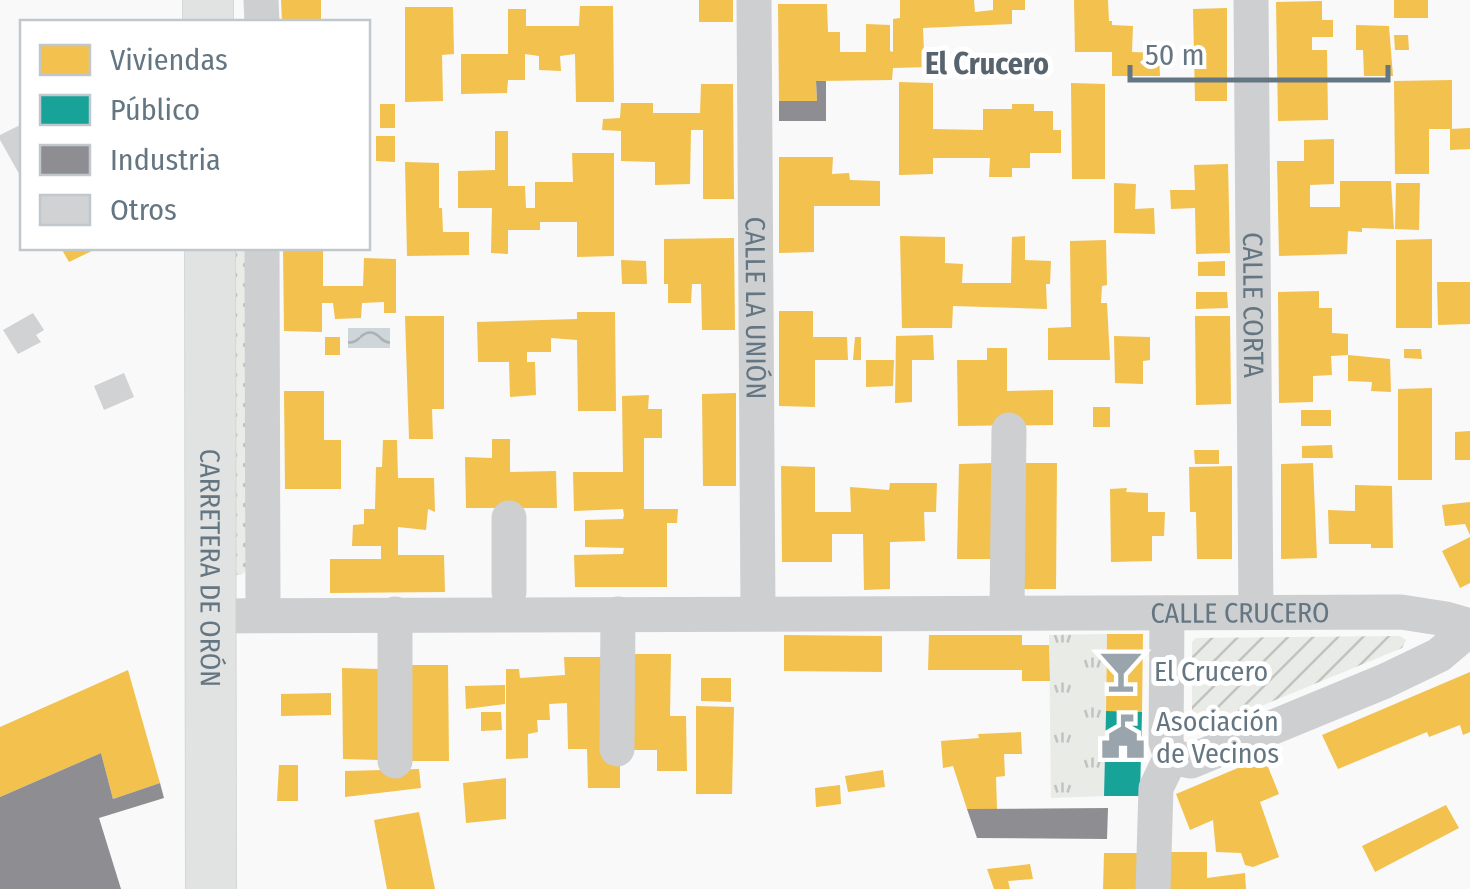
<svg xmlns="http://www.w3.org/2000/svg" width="1470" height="889" font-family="'Fira Sans Condensed',sans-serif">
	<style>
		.grass { fill: url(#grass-dots) }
		.park { fill: url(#park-tufts) }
		.garden { fill: url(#garden-furrows) }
		.water { fill: url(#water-waves) }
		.homes { fill: #f2c14e }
		.public { fill: #17a398 }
		.industry { fill: #8d8d92 }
		.building { fill: #d0d2d3 }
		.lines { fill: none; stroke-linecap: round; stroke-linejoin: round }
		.secondary-casing { stroke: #d5d6d7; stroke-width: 52 }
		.street { stroke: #cecfd0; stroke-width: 35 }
		.secondary { stroke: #e1e2e2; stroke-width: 50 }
		.labels { text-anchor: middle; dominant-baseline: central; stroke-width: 10; stroke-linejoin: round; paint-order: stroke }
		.street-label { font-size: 28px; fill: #657683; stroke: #fff }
		.poi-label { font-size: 28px; fill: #657683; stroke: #fff; text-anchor: start }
		.neighbourhood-label { font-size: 30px; font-weight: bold; fill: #57646e; stroke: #fff }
	</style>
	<defs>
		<pattern id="grass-dots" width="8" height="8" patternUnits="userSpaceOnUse" patternTransform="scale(2.5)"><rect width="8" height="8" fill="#e8ebe6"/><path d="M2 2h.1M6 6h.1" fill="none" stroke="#c0c3c0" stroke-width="1.8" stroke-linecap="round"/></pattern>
		<pattern id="park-tufts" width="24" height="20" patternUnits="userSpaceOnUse" patternTransform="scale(2.5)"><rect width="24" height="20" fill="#e8ebe6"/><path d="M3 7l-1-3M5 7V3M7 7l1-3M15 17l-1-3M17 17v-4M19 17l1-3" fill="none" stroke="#c0c3c0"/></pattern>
		<pattern id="garden-furrows" width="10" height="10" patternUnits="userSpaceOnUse" patternTransform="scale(2.5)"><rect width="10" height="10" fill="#e8ebe6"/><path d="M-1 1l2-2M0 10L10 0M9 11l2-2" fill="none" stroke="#c0c3c0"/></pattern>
		<pattern id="water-waves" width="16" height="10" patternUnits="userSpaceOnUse" patternTransform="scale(2.5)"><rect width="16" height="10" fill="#ced6d9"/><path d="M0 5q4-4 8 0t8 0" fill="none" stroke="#abb2b5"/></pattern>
	</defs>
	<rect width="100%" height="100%" fill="#f9f9f9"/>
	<path class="grass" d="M233,248H247L249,569L241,575H234Z"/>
	<path class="park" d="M1107,634L1104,796L1051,798L1049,635Z"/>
	<path class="garden" d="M1400,636L1406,640L1402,648L1210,727L1197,724L1192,717V642L1196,638Z"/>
	<path class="water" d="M348,328H390V348H348Z"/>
	<path class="homes" d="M281,0H321V22H282Z
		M699,0H733V22H699Z
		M900,0H974L975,12L993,10V0H1025V10H1012V24L923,28L924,52L931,53L932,67L893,68L892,80L816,81L817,101H779L778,4H827L828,32H840V52H866V24L890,25V51L893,52V19L900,18Z
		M1074,0H1108L1109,21H1112V25L1133,26L1132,52L1159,53L1160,76H1112V52H1075Z
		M1394,0H1428V18H1394Z
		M1322,1V20H1333V37H1312V50H1327L1328,120L1278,121L1276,2Z
		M580,6H613L614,102H576L575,54L560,56L561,71L539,70V56L525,54V80H508L507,93L461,94V54H508V9H526V26H579Z
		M405,7H453L454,54L442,55L443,101L405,102Z
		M1227,8V101H1195L1193,9Z
		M1356,25L1389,26L1393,76H1364L1363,50H1356Z
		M1394,35H1408L1409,50H1395Z
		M1452,80V129H1429V174H1395L1394,81Z
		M899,82L933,83V129L983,130V109H1012V104H1034V111H1053V130H1061V153H1030V168H1012V177H989L990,158H933V174L899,175Z
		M1071,83L1105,84V179H1072Z
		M701,84H733L734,199H703V130H691L690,184L655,185V162L621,161V131L602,130L603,119L620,118L621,103H653V113H700Z
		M380,104H395V128H380Z
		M1470,128V149L1450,150V129Z
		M495,131H508V186H525L526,208H535V182H573L572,153H614V256L577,257V222H540V230H508V254L491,253L492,208H458V171L495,170Z
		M376,136H395V162L376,161Z
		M1334,139V184L1310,185V207H1340V181H1391L1394,229L1362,228V232L1348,231L1347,254L1279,256L1277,161H1304V140Z
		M779,157H833L832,174L849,173L850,180L880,181V206H814V252L779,253Z
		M405,162L439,163V208H442L443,232H469V255L407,256Z
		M1228,164L1230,253L1196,254L1195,208L1171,209L1170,190H1195L1194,165Z
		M1114,183L1136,184L1135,209L1154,208L1155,234L1114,233Z
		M1396,183H1420L1419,230L1395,229Z
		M900,236L945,237V263L963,264L962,283H1011L1012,237L1025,236V260L1051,261L1050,284H1046L1047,309L953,306L952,328H902Z
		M734,238L735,330H702L701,284H692L691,303H668V284H664V239Z
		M1432,239V328H1396V240Z
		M1106,240L1107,285L1102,286L1101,303H1107L1110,360H1048V328L1071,327L1070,241Z
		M61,248H98L69,262Z
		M283,248H323V286H363L364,258L396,259V313H384V302L362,303L361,318L335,319L333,303H322V332L284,331Z
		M621,260L646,261L647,284H622Z
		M1225,261V276H1198V262Z
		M1437,282H1470V324L1438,325Z
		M1319,291V308H1332V333L1348,334V355L1390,359L1391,392L1371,391L1372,382L1348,381V355L1331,356L1332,375L1313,376V402L1279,403L1278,292Z
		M1196,292H1227L1228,308L1196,309Z
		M779,311H813V337H847L848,360H815V407L779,406Z
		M577,312H615L616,411H578L577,340L551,338V352H527V362H535L536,395L510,397L509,362H478L477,322L577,319Z
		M405,316H444V409H432L433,439H409Z
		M1195,316H1230L1231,404L1196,405Z
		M933,335L934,360H912V402L895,403L896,336Z
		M1114,336L1150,337V360L1143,361V384L1115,383Z
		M325,337H340V355H325Z
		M855,337H861V360H853Z
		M987,348H1007V391L1053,390V425L958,426L957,360H987Z
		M1404,349H1421L1422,359L1404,358Z
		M866,360H894L893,386L866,387Z
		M1432,388V480H1398V389Z
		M284,391H324V440H341V489H285Z
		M736,393V486H703L702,394Z
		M649,395L648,409H662V438H644V509H678L677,523H667V587H575L574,555L623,554L624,548L585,547V520L623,519L624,515L623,509L574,511L573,472H623L622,396Z
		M1093,407H1110V427H1093Z
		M1301,410H1331V426H1301Z
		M1470,431V460H1455V432Z
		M492,439H510V472L556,471L557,508H466L465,457L492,458Z
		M383,440H397L398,478H434L435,512L428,509L426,530L398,527V555H444L445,592L330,593V559H381V546H352L353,525L364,524V509H375L376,467H382Z
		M1332,445L1333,458H1302V446Z
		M1194,450H1219V464H1195Z
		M992,463V559H957L959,464Z
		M1024,463H1057L1056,589H1022Z
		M1313,463L1317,558L1281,559V464Z
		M781,466L815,467V512H851L850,487L889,490L890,483H937L936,512H924L925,541L890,542V589L864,590L863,534H832V562H782Z
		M1232,466V559H1197L1196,512H1190L1189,467Z
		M1355,485L1392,486L1393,548H1371V544H1329L1328,510L1355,511Z
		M1127,488L1126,492L1148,493V512H1165L1164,536H1152V561L1111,562L1110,489Z
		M1470,502V535L1465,524L1445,526L1442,505Z
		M1470,537V583L1460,588L1442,551Z
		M1107,634H1143L1142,712L1106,711Z
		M784,635L882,636V672L784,671Z
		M929,635H1022V645H1049L1050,681H1022V670H928Z
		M633,654H671L670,716H686L687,771H657V750H631Z
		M564,657H603V759H620V788H588L587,749H568L567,703L549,704L550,720H537L538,732L528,734V758L506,759V669H519L520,678L565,675Z
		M409,665H448L449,761H409Z
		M342,668L379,669L380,760L343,759Z
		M128,670L160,783L113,799L101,753L0,797V727Z
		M1470,672V732L1463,735L1460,725L1429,737L1427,732L1338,769L1322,735Z
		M701,678H731V702L701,701Z
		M505,685V704L466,709L465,686Z
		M331,693V715L281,716V694Z
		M696,706L734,707L732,794H696Z
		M481,712H501L502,730L481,731Z
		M1021,732L1022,754H1004L1005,776L996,777L997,809H967L953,766L943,768L941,741L979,738L978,734Z
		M1264,757L1279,794L1260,802L1279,857L1253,867L1245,865L1241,853L1216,852L1213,820L1190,830L1176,794Z
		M279,765H298V801H277Z
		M419,769L421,788L345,797V771Z
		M883,770L885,787L848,792L845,776Z
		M506,778V819L466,823L463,783Z
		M840,785L841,804L816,807L815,788Z
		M1446,805L1459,828L1375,872L1362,846Z
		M419,812L435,889H387L374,820Z
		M1169,852H1207V878L1245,873L1246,889H1169Z
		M1104,853H1140L1139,889H1103Z
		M1030,864L1033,879L1008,881L1010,889H994L987,869Z"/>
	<path class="public" d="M1106,711L1142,712L1140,796H1104Z"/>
	<path class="industry" d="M816,81H826V121H779V101H817Z
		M101,753L113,799L160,783L164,798L99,818L121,889H0V797Z
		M1108,808L1107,839L977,838L967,809Z"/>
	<path class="building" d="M22,124V179L0,140V135Z
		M33,313L44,330L36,335L41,342L18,354L3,330Z
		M124,373L134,397L104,410L94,386Z"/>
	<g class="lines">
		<g class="secondary-casing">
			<g id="secondary">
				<path d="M208,0V22"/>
				<path id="s4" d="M210,248L211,889"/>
			</g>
		</g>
		<g class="street">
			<path d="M261,0L262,22"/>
			<path id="s1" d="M754,0L758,613"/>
			<path id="s2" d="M1251,0L1256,612"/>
			<path d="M262,248L263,615"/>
			<path d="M509,592V518"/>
			<path d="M1007,612L1009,430"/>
			<path d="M1167,613L1166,742L1171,757L1191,761L1385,681L1439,655L1470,629"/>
			<path id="s3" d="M212,616L1401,612L1446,619L1470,626"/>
			<path d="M617,749L618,614"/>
			<path d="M395,761V614"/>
			<path d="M1153,889L1156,788L1171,757"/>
		</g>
		<use href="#secondary" class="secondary"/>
	</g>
	<defs>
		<g id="bar-bare" transform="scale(3.45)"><path d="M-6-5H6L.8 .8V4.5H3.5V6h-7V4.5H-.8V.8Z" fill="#99a4ac" stroke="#fff" stroke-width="2.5" paint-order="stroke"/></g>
		<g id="civic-bare" transform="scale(3.45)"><path d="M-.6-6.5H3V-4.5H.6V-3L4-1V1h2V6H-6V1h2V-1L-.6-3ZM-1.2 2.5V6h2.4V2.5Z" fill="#99a4ac" stroke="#fff" stroke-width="2.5" paint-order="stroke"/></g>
	</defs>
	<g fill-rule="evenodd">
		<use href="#bar-bare" x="1121" y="671"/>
		<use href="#civic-bare" x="1123" y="737"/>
	</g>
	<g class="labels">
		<g class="street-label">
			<text stroke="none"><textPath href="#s2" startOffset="305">CALLE CORTA</textPath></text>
			<text stroke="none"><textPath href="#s1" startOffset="308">CALLE LA UNIÓN</textPath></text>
			<text stroke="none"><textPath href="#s4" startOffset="320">CARRETERA DE ORÓN</textPath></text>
			<text stroke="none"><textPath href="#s3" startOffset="1028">CALLE CRUCERO</textPath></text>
		</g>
		<g class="poi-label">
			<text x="1154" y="671">El Crucero</text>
			<text x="1156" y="721">Asociación<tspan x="1156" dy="32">de Vecinos</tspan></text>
		</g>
		<g class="neighbourhood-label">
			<text x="987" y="64">El Crucero</text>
		</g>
	</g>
	<rect x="20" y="20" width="350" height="230" fill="#ffffff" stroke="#c1c8cd" stroke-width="2.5"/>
	<rect x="40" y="45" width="50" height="30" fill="#f2c14e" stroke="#c1c8cd" stroke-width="2.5"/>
	<text x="110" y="70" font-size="30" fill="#657683">Viviendas</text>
	<rect x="40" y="95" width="50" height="30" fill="#17a398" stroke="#c1c8cd" stroke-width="2.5"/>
	<text x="110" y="120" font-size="30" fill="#657683">Público</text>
	<rect x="40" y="145" width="50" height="30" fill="#8d8d92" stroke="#c1c8cd" stroke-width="2.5"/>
	<text x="110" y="170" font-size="30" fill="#657683">Industria</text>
	<rect x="40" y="195" width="50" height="30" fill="#d0d2d3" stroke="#c1c8cd" stroke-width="2.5"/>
	<text x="110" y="220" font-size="30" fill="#657683">Otros</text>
	<path d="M1130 65v15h258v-15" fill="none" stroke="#657683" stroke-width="5"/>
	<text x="1145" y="65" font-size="30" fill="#657683" stroke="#ffffff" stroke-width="8" paint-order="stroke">50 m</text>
</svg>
